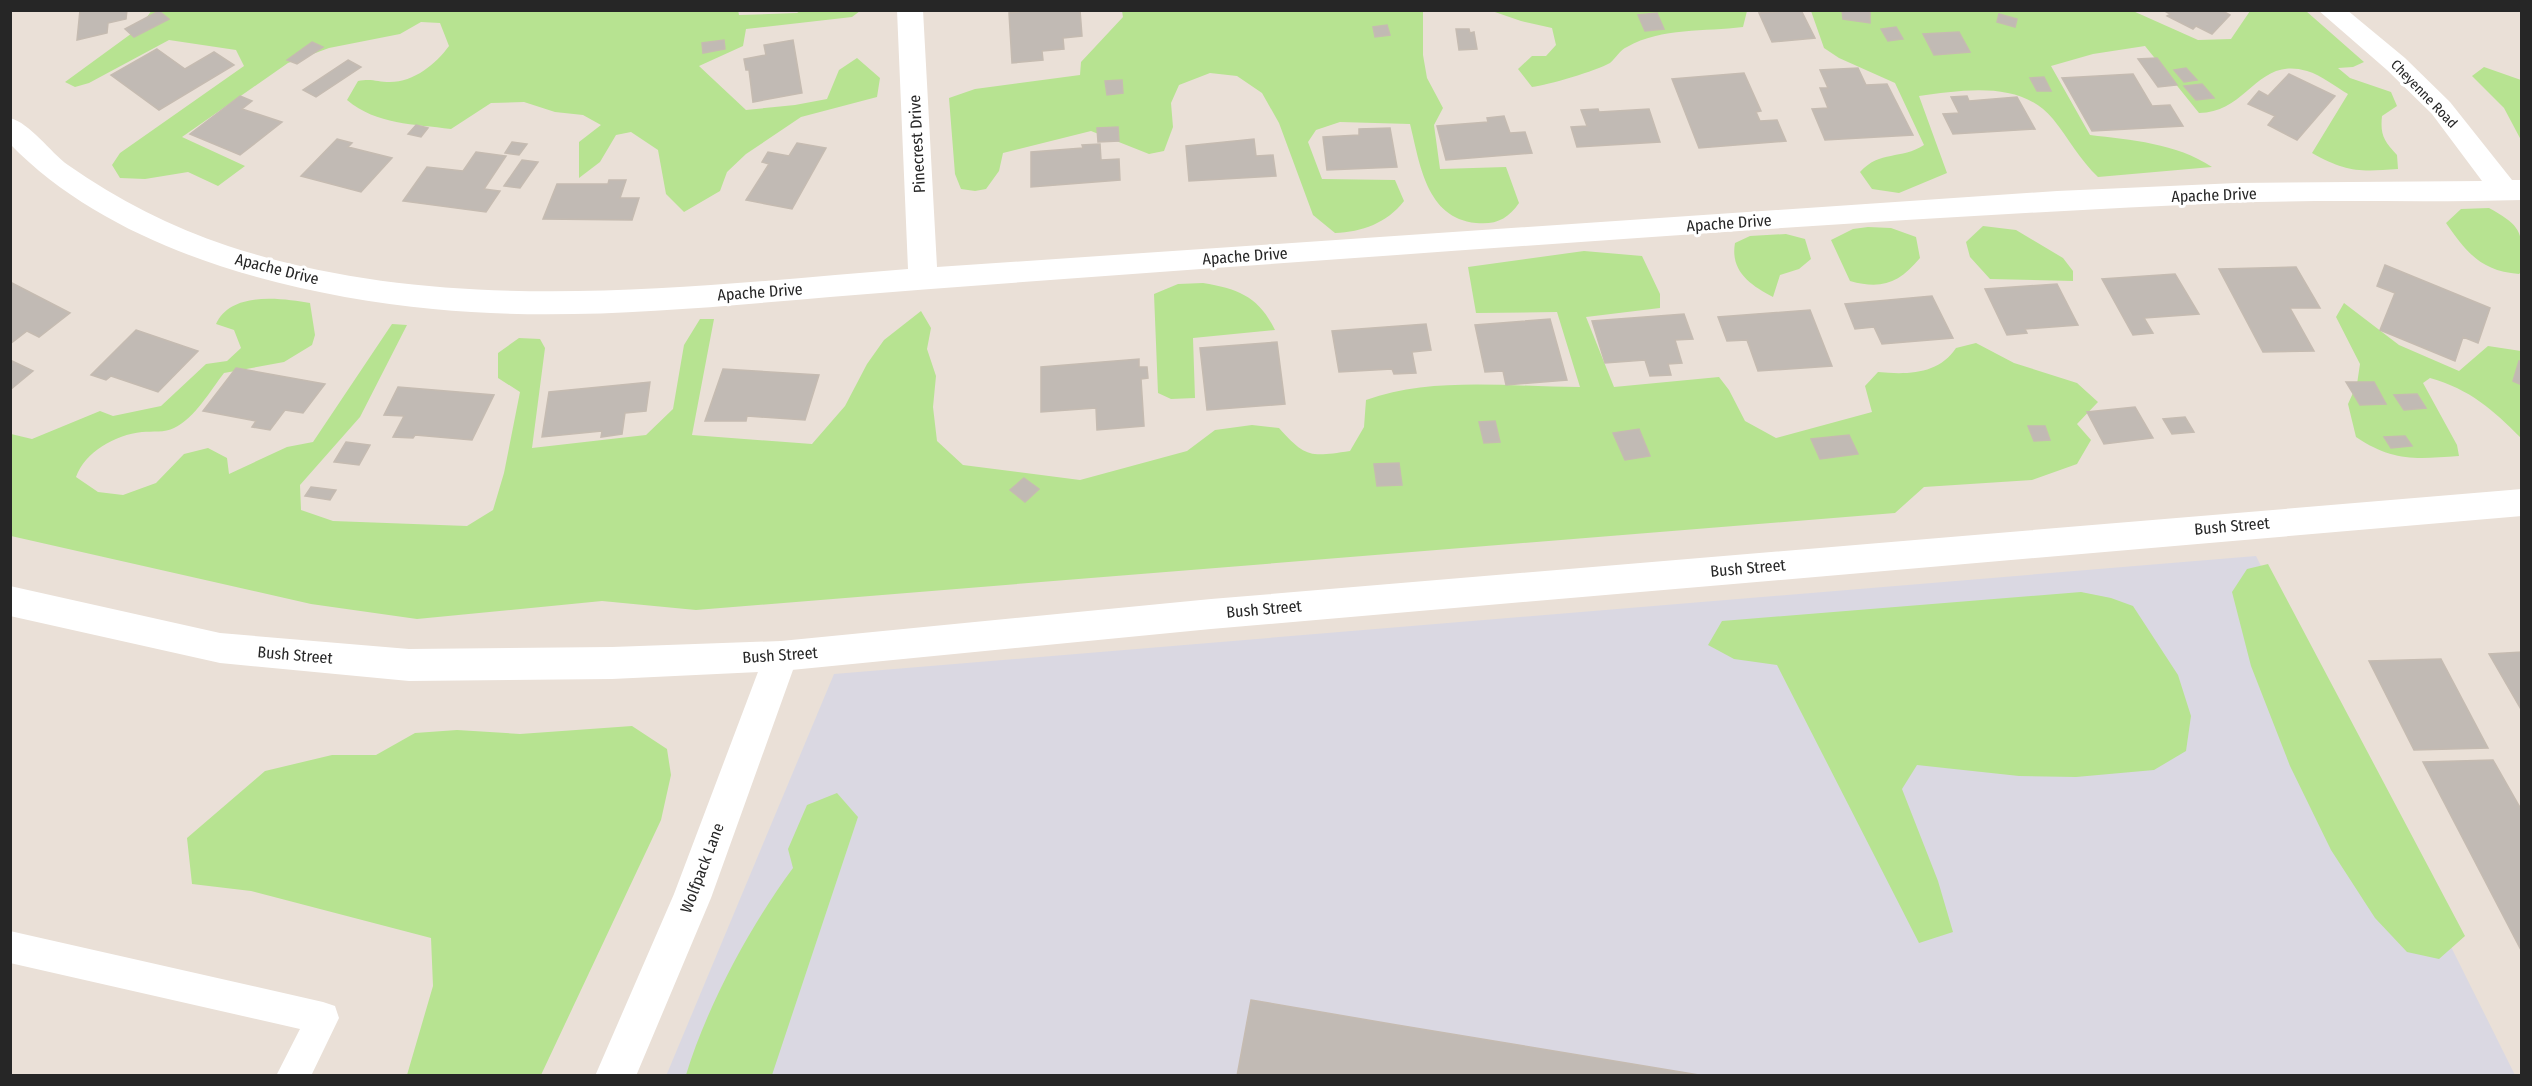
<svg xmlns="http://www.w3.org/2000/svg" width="2532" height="1086" font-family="'Fira Sans Condensed',sans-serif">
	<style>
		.industrial { fill: #dad8e2 }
		.green { fill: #b7e391 }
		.building { fill: #c1bab4; stroke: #c5bbb1; stroke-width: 1.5 }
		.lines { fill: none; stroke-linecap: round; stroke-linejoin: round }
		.service { fill: #fff; fill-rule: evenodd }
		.minor { fill: #fff; fill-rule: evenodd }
		.tertiary { fill: #fff; fill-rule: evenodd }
		.labels { text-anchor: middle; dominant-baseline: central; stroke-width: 6; stroke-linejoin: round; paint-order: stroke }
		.far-street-label { font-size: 14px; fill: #262626; stroke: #fff }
		.street-label { font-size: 16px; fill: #262626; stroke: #fff }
	</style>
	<rect width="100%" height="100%" fill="#eae0d7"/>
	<path class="industrial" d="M2256,556L2515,1075L666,1076L834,674Z"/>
	<path class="green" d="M152,10H738L739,15L797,13L802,10L860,11L852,17L746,29L743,46L699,66L746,110L795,105L827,99L839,70L857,58L880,78L877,97L801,117L746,154L727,172L720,191L684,212L666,194L658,150L631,132L616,135L600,162L579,178V142L601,125L583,115L555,112L524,102L491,103L451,129C414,124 377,125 347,100L358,81C372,78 377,82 390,82C414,82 436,64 449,46L440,23L421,22L400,34L329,48L288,63L182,137L245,166L218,186L188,172L145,179L120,178L112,165L120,153L244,66L236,50L169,40L89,83L75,87L65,82L139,28Z
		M1122,11H1423V55L1427,78L1443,108L1434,125L1440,169L1506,167L1519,203C1508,219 1496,225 1476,223C1426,218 1420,164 1410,124L1340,122L1316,130L1308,142L1322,179L1395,180L1404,201C1387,223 1362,232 1335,233L1313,215L1279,123L1262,93L1237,76L1210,73L1179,85L1171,103L1173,127L1164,151L1149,154L1091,131L1003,153L999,171L986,189L975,191L961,189L955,174L949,98L975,89L1080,75L1081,62L1123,17Z
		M1492,11H1747L1743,27C1705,32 1662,27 1627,47C1620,50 1616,58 1610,63C1596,71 1548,85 1532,87L1518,69L1532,56H1546L1556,45L1552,28L1521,21Z
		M1811,11H2133L2198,40L2231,39L2250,11H2306L2364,62L2353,67L2338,68L2350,78L2391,92L2397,106L2382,116C2380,135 2384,141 2397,155L2398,169C2359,172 2346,172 2312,153L2348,94C2336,87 2321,75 2307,71C2257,56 2248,113 2199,113L2145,46L2093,54L2051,66L2090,135C2131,140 2176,143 2212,167L2098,177C2080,160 2069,139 2053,119C2021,80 1963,90 1919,96L1947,173L1899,193L1872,189L1860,172C1880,150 1901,160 1924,145L1895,83L1839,58L1824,48Z
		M2484,67L2521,80V140L2504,108L2472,76Z
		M2489,208C2525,228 2522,233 2521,272L2519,274C2481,271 2467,253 2446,223L2461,209Z
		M1983,226L2016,230L2063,258L2073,271V281L1990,279L1970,257L1966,242Z
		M1868,227L1891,228L1916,237L1920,258C1899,283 1882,290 1850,281L1831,240L1853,229Z
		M1786,234L1805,239L1811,259L1799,269L1780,275L1773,297C1750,285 1730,271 1735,243L1750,236Z
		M1584,251L1642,256L1660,294V308L1586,317L1614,387L1719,377L1729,390L1745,421L1776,438L1872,412L1865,386L1878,372C1908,375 1939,374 1956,348L1976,343L2014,363L2077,383L2098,402L2077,424L2091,440L2077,464L2032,480L1924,487L1895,513L696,610L602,601L417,619L311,604L11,536V434L32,439L100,411L113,416L161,406L206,364L227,361L241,348L234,330L216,324C231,291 281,298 310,303L315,335L312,345L284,362L224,373C210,391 195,418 174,428C165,433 152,431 142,432C115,435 85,452 76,477L98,492L123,495L156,483L184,454L208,448L227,458L229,474L287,447L313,442L392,324L407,325L360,417L300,485L301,510L333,521L467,526L493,510L504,473L520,392L498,378V353L519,338L540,339L545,348L532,448L646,435L673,409L684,345L700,319H714L692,435L812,444L845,406L867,364L884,340L921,311L931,328L927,349L936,376L933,407L937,441L963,465L1080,480L1187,451L1215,430L1252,425L1279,428C1306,458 1310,457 1350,451L1364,427L1366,400C1433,376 1509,387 1580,387L1557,312L1476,313L1468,267Z
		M1203,283C1239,289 1259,297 1275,330L1193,338L1195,398L1171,399L1158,393L1154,294L1178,284Z
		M2344,303L2399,345L2459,371L2488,346L2521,351V438C2492,409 2471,390 2430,378L2423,383L2457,445L2459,456C2416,459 2393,462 2356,437L2348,404L2357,384L2360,364L2336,317Z
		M2268,564L2465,936L2439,959L2407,952L2375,918L2331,850L2290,766L2251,666L2232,592L2247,569Z
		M2081,592L2111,598L2133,606L2178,675L2191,716L2186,751L2154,770L2076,777L2019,776L1917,765L1902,789L1938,881L1953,932L1919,943L1777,665L1734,659L1708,645L1722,621Z
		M632,726L667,749L671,775L661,820L541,1075H407L433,986L431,938L251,891L192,884L187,838L265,771L332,755H376L415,733L457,730L520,734Z
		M837,793L858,817L772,1075H686C707,1006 750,926 793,868L788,849L807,805Z"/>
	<path class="building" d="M80,10H127L126,19L108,23L107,33L77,40Z
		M1034,10H1080L1082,36L1063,38L1064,49L1042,51L1043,60L1012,63L1009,13Z
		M1801,10L1815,38L1772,42L1759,13Z
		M1842,10H1870V23L1843,19Z
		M2163,10H2221L2230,15L2212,34L2196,26L2193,29L2167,16L2170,14Z
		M159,11L169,19L134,37L125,29Z
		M1657,13L1664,29L1645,31L1638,15Z
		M1999,14L2017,19L2015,27L1997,22Z
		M1387,25L1390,35L1375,37L1373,27Z
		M1896,27L1903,39L1888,41L1881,29Z
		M1456,29H1469L1470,33L1474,32L1477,49L1459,50Z
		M1959,32L1970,52L1934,55L1923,34Z
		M724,40L725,49L703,53L702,43Z
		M793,40L802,93L753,102L749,70H746L744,59L766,55L764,45Z
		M312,42L323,47L297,64L287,60Z
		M157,49L185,69L214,52L234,65L159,110L111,75Z
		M2157,58L2177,85L2158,87L2138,59Z
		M348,60L361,67L316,97L303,90Z
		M1858,68L1866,85L1887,84L1913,135L1825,140L1812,109L1828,108L1820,88H1828L1820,70Z
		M2186,68L2197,80L2184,82L2174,70Z
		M1744,73L1761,111L1756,112L1760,121L1777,120L1786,141L1699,148L1672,79Z
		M2133,74L2152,106L2170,105L2183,126L2092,131L2062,78Z
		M2289,74L2335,96L2297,140L2268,125L2275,116L2248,104L2259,91L2268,96Z
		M2044,77L2051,91H2037L2030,78Z
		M1122,80L1123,93L1107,95L1105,81Z
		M2202,84L2214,98L2196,100L2184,86Z
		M240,96L252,101L242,109L282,122L240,155L190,134Z
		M1967,96L1969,101L2017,97L2035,129L1953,134L1943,114L1959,113L1951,97Z
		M1598,109L1599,112L1649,109L1660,142L1577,147L1571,127L1587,126L1581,110Z
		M1504,116L1510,133L1525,132L1532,153L1446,160L1437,126L1488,122L1487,118Z
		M416,125L428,128L421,137L408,134Z
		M1118,127L1119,141L1098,142L1097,128Z
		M1390,128L1397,167L1327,170L1323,137L1359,135V129Z
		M337,139L352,143L348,147L392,158L361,192L301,176Z
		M1254,139L1256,156L1273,155L1276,176L1189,181L1186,146Z
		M512,142L527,144L519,155L505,153Z
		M797,143L826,148L792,209L746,200L769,164L762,162L768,152L789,156Z
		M1100,144L1101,160L1119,159L1120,180L1031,187V152L1083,148L1082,145Z
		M476,152L506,156L484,189L500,191L486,212L403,201L427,167L463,171Z
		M522,160L538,162L520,188L504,186Z
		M609,180H626L620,198H639L632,220L543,219L557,184H608Z
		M2385,265L2490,308L2478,343L2463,337L2455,361L2380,330L2395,293L2377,286Z
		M2296,267L2320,308H2290L2314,351L2263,352L2219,269Z
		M2175,274L2199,314L2144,318L2153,333L2133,335L2102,279Z
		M10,282L70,313L39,337L27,331L10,344Z
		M2057,284L2078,325L2025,329L2027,333L2007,335L1985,289Z
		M1932,296L1953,338L1882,344L1874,327L1855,329L1845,304Z
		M1810,310L1832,366L1758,371L1747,340L1727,341L1718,317Z
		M1684,314L1693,339L1675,340L1682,363L1668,364L1671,375L1650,376L1645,360L1605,363L1592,321Z
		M1550,319L1567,380L1506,385L1503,371L1485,372L1475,325Z
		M1426,324L1431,350L1412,352L1416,373L1394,374L1392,369L1339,372L1332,331Z
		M136,330L198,351L158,392L111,376L106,380L91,375Z
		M1277,342L1285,404L1207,410L1200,348Z
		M1139,359V367H1147L1148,378L1141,379L1144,426L1097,430L1096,408L1041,412V367Z
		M12,361L33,371L10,390V363Z
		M2519,361L2522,362V385L2513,381Z
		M236,368L325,384L303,413L285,410L270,430L252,427L256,421L203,411Z
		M723,369L819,375L805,420L747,416L746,421H705Z
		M650,382L646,411L625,413L622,434L601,437L602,431L542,437L549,392Z
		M2346,382H2374L2386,404L2360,405Z
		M398,387L494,395L472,440L415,435L413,438L393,437L404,416L384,415Z
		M2417,394L2426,408L2404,410L2394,395Z
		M2135,407L2153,438L2104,444L2087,412Z
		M2185,417L2194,432L2172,434L2163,419Z
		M1495,421L1500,442L1484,443L1479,422Z
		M2028,426H2045L2050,440L2034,441Z
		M1639,429L1650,456L1625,460L1613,433Z
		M1849,435L1858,454L1820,459L1811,439Z
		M2405,436L2412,446L2391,448L2384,437Z
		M346,442L370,445L359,465L334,462Z
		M1399,463L1402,485L1377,486L1374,464Z
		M1024,478L1039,489L1025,502L1010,490Z
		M311,487L336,490L330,500L305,496Z
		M2522,652V711L2489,654Z
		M2441,659L2488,748L2414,750L2369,661Z
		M2493,760L2522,811V952L2423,762Z
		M1251,1000L1397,1025L1705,1076H1237Z"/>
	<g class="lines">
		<path class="service" d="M10,931L323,1002L335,1006L339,1018L311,1076H276L300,1029L10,963Z"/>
		<path class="minor" d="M897,10H923L937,267L2057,191L2237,183L2482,181L2432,114L2387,70L2318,10H2347L2405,58L2450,102L2512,180H2522V200C2423,203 2324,199 2226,203C1884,218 1543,245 1201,269C1078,278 954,287 830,297C699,308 564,322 433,309C289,295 114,251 10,144V118C30,123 50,152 68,165C118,200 171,227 228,246C448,318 682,287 908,269Z
			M2522,489V516L1211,629L781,671L612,679L409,681L220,663L10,616V586L220,633L409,649L612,647L781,641L1211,599Z"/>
		<path class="tertiary" d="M781,641L793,645L798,656L711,898L636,1076H595L674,894L764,656L769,645Z"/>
	</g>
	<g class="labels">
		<g class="far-street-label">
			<text transform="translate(2424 94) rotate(46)">Cheyenne Road</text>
		</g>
		<g class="street-label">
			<text transform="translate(917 144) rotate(-93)">Pinecrest Drive</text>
			<text transform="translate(2214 195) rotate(-2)">Apache Drive</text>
			<text transform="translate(1729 223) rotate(-4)">Apache Drive</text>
			<text transform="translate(1245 256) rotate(-4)">Apache Drive</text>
			<text transform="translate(277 269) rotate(14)">Apache Drive</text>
			<text transform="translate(760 292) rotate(-4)">Apache Drive</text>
			<text transform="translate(2232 526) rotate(-5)">Bush Street</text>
			<text transform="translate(1748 568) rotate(-5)">Bush Street</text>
			<text transform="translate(1264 609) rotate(-5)">Bush Street</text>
			<text transform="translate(295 655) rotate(5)">Bush Street</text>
			<text transform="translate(780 655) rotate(-4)">Bush Street</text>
			<text transform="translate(702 868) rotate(-69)">Wolfpack Lane</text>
		</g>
	</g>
	<rect width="2532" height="1086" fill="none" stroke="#262626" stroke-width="24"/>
</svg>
